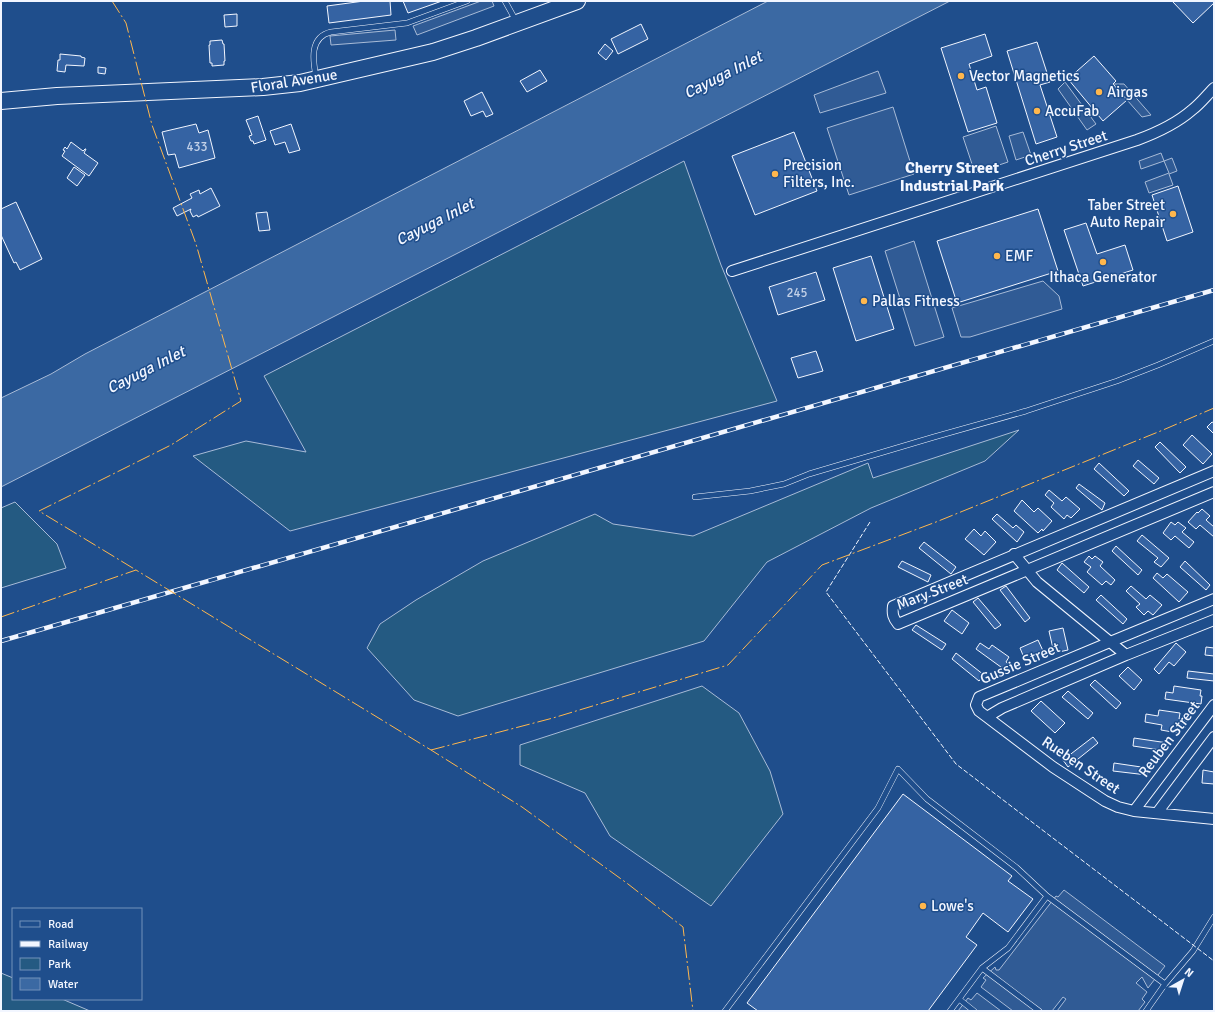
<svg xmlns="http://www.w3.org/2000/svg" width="1215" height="1012" font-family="Signika,sans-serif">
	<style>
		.green { fill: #245a82; stroke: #a8bbd7 }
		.parking { fill: #305b95; stroke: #a8bbd7 }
		.water { fill: #3b69a3; stroke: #a8bbd7 }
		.building { fill: #3563a3; stroke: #f2f6ff }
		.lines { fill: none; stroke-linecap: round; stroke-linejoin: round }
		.lane-casing { stroke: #f2f6ff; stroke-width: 6 }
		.street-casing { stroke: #f2f6ff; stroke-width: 12 }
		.primary-casing { stroke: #f2f6ff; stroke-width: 18 }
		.lane { stroke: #1f4e8c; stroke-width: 5 }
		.street { stroke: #1f4e8c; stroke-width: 10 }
		.primary { stroke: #1f4e8c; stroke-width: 16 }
		.rail-casing { stroke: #f2f6ff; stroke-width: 4.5 }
		.rail { stroke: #1f4e8c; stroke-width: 3; stroke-dasharray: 9; stroke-linecap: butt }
		.fence { stroke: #f2f6ff; stroke-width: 1; stroke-dasharray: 5 2; stroke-linecap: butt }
		.power { stroke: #ffb74d; stroke-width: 1; stroke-dasharray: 14 3 2 3; stroke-linecap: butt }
		.poi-dot { fill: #ffb74d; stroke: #1f4e8c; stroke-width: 1.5 }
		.labels { text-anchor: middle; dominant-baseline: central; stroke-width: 3; stroke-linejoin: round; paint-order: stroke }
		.number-label { font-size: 13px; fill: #c3d1e8 }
		.poi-label { font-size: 15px; fill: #f2f6ff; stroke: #1f4e8c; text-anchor: start }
		.street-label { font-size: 15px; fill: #f2f6ff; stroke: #1f4e8c }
		.water-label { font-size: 16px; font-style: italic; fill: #f2f6ff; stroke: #1f4e8c }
		.neighbourhood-label { font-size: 16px; font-weight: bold; fill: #f2f6ff; stroke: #1f4e8c }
	</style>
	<rect width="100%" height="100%" fill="#1f4e8c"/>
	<path class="green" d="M684,161L721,265L777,401L290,531L193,456L246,441L306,452L264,376Z
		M1019,430L985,461L871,508L767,562L704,641L458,716L414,700L367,648L380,624L416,600L483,561L595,514L613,524L693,536L868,463L873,478Z
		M15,502L57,544L66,568L1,588V508Z
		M702,686L739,713L770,771L783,814L711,906L610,836L585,793L520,765V745Z
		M1,973L13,978V999H62L90,1011H1Z"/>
	<path class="parking" d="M481,1H492L494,6L417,35L413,26Z
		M395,30L396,40L331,45L330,36Z
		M878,71L886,93L820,113L814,95Z
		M1065,82L1096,124L1087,130L1058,89Z
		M1113,84H1124L1151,115L1142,117Z
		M893,107L914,174L849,195L827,128Z
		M996,126L1008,162L975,173L963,137Z
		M1023,132L1031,155L1016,160L1009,136Z
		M1161,153L1164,161L1172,158L1177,171L1169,174L1173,185L1149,193L1145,182L1169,173L1164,161L1141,169L1139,161Z
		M914,241L944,337L915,346L885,251Z
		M1043,281L1059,296L1062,309L970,337H961L952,308Z
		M1064,890L1165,966L1148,988L1142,977L1136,983L1147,992L1142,999L1145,1002L1138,1011H1057L1066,999L1063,997L1052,1011H1013L981,987L986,980L983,978L995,967L996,970H999L1056,896L1058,897Z
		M977,993L1001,1011H958L968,998L971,1000Z"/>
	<path class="water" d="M768,1H950L1,487V398L51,374L85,354Z"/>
	<path class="building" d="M364,1H390L391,15L329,23L327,6Z
		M403,1H442L408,13Z
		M1172,1H1214V3L1193,23Z
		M237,14V26L225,27L224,15Z
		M641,24L648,39L618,54L611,39Z
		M985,34L992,56L969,64L977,90L986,87L997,123L968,132L941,48Z
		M222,40L223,44H224L225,61H224V65L212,66V63H210L209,45H210V41Z
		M1037,42L1050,82L1040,85L1057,137L1036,144L1007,51Z
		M605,44L613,51L606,60L598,53Z
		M60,54L81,56V57L85,58L84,66L66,65L65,72L57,71L58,60H60Z
		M1094,56L1116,81L1113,84L1127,100L1103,121L1068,79Z
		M98,67L106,68L105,74L98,73Z
		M540,70L547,81L527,92L520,81Z
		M482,92L493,114L486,117L483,111L471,116L464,101Z
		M258,116L266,140L254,144L253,141H251L249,136L252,135L246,120Z
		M196,124L199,133L208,130L215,158L179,168L175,154L168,155L162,132Z
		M291,124L300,150L289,153L285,142L275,145L270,131Z
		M794,132L817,191L755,215L732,156Z
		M71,142L83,151L85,149H86L84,153L98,163L89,176L62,156L65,151L63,150L65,147L67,149Z
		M74,167L85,175L77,186L67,178Z
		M1178,186L1193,232L1167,241L1152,195Z
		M211,188L220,206L198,217L197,215L193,217L190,211L191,209L177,216L173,208L192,198L190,194L199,190L200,194Z
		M16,202L42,259L20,270L16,262L14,263L1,235V209Z
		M1038,209L1058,271L957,303L937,241Z
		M267,212L270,230L259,231L256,213Z
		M1086,223L1097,254L1125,245L1133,270L1083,286L1064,230Z
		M871,256L894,329L856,341L833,268Z
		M816,272L825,300L778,315L769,287Z
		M816,351L823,371L798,378L791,358Z
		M1212,422L1214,423V434L1207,427Z
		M1192,435L1212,454L1203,464L1183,445Z
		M1160,442L1186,467L1180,473L1155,447Z
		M1138,460L1159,478L1154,484L1133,466Z
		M1099,463L1129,491L1124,496L1094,469Z
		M1079,484L1105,503L1102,510L1076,488Z
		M1049,490L1062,501L1066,497L1080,509L1071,518L1067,515L1064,519L1051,507L1054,503L1045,495Z
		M1022,500L1034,512L1038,508L1052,521L1043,531L1042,529L1038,533L1014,511Z
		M1202,509L1210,516L1206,520L1214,527V537L1200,525L1196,529L1188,522L1197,512L1198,513Z
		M997,514L1013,528L1016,525L1024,532L1017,542L992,519Z
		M1171,522L1175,525L1178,522L1186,528L1182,532L1194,542L1189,548L1175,536L1171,540L1163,533Z
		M974,529L981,536L985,531L996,542L984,555L965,539Z
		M1142,535L1169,558L1161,567L1154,562L1158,558L1137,541Z
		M924,542L956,567L951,574L919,548Z
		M1116,546L1142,570L1138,575L1112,551Z
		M1089,556L1092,559L1095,556L1103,562L1100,566L1115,580L1111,585L1106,581L1102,585L1087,572L1091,567L1084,562Z
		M902,561L931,575L928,582L898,567Z
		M1185,561L1210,585L1206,590L1180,567Z
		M1062,563L1089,587L1084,593L1057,570Z
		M1157,573L1163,578L1167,574L1188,592L1179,602L1153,578Z
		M1006,586L1030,618L1025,622L1000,590Z
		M1131,586L1146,599L1150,595L1162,605L1153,615L1148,611L1144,615L1136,607L1140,604L1126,591Z
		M1101,595L1127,619L1123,624L1096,600Z
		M978,598L1001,625L995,629L973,602Z
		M952,610L969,623L962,634L944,621Z
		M916,625L946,644L942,650L912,630Z
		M1063,628L1068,650L1054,653L1049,631Z
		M1038,640L1044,653L1025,660L1020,648Z
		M980,643L989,649L992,645L1009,657L1006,662L1009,664L1005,670L976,649Z
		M1176,643L1186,652L1174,666L1169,662L1159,674L1154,669Z
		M1206,647L1214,648V656L1205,655Z
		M956,653L984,675L979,681L952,659Z
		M1128,667L1142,680L1134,690L1119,676Z
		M1188,671L1214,674V681L1187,678Z
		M1095,680L1121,703L1116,709L1090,685Z
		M1174,686L1201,690L1200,696H1202L1201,704L1165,699L1166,692L1173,693Z
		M1068,691L1093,713L1088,719L1062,697Z
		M1041,701L1065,723L1055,733L1031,711Z
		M1159,710L1180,713L1179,719L1186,721L1185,728H1179L1178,733L1161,730L1162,725L1145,722L1146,714L1158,716Z
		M1093,737L1098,743L1068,767L1063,760Z
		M1134,738L1168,743L1167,751L1133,746Z
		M1114,763L1148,768L1147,775L1113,771Z
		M1203,770L1214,772V784L1202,783Z
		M903,794L1012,876L1008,881L1033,899L1008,932L983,913L966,937L977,945L928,1011H758L747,1003Z"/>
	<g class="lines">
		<g class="lane-casing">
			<path id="lane" d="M505,1L516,21
				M316,77C313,61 309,37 331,32L407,23L467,1
				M695,497L750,491L784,484L809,474L934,437L1026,411L1117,381L1158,365L1214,341
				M982,968L1039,1011
				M1165,984L1193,951L1214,917
				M959,999L974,1011
				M725,1011L878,808L898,769L927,799L1017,868L1047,896
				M950,1011L982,968L1008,948L1047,896L1165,984L1146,1011"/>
		</g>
		<g class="street-casing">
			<path id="street" d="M732,271L1137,140C1156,133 1176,124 1192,110C1200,104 1207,95 1214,88
				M1214,471L893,606C892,614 893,618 898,624L1214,492
				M1014,554L1037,582L1126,655
				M1214,599L1110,642L979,697L976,705L979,711L987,717L1053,767L1105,801L1118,807L1134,811L1214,819
				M987,717L1002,708L1126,655L1214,620
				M1134,811L1214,705
				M1157,813L1214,737"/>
		</g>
		<g class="primary-casing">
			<path id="primary" d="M1,101L57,96L263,87L300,83L433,52L476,38L577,1"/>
		</g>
		<use href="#lane" class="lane"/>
		<use href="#street" class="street"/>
		<use href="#primary" class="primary"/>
		<g class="rail-casing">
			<path id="rail" d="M1,641L1214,290"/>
		</g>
		<use href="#rail" class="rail"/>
		<path class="fence" d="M870,522L826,592L956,764L1214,961"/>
		<path class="power" d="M112,1L126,23L152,125L196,244L241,401L171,445L39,511L136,570
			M1,617L136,570L431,750L522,807L628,884L683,927L693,1011
			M431,750L553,718L728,665L822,565L936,522L1163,430L1214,408"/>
	</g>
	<g class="poi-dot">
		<circle cx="961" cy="76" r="4"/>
		<circle cx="1099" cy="92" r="4"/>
		<circle cx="1037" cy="111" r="4"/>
		<circle cx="775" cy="174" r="4"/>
		<circle cx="1173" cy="214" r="4"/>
		<circle cx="997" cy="256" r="4"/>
		<circle cx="1103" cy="262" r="4"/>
		<circle cx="864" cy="301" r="4"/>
		<circle cx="923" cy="906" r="4"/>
	</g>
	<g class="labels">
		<g class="number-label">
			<text x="197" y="147">433</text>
			<text x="797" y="293">245</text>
		</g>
		<g class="poi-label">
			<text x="969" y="76">Vector Magnetics</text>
			<text x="1107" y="92">Airgas</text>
			<text x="1045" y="111">AccuFab</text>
			<text x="783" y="165">Precision<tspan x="783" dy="17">Filters, Inc.</tspan></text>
			<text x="1165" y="205" text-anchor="end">Taber Street<tspan x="1165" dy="17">Auto Repair</tspan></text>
			<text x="1005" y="256">EMF</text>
			<text x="1103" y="277" text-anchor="middle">Ithaca Generator</text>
			<text x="872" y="301">Pallas Fitness</text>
			<text x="931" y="906">Lowe's</text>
		</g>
		<g class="street-label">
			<text transform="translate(294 81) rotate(-9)">Floral Avenue</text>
			<text transform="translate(1066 148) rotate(-18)">Cherry Street</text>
			<text transform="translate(932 592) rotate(-21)">Mary Street</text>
			<text transform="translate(1020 663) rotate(-23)">Gussie Street</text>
			<text transform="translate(1169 739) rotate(-53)">Reuben Street</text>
			<text transform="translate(1081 765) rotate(34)">Rueben Street</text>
		</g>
		<g class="water-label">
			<text transform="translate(723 75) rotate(-27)">Cayuga Inlet</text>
			<text transform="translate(435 222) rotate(-27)">Cayuga Inlet</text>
			<text transform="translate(146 370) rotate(-27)">Cayuga Inlet</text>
		</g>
		<g class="neighbourhood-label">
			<text x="952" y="168">Cherry Street<tspan x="952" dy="18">Industrial Park</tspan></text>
		</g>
	</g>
	<rect width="1215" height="1012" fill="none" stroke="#f2f6ff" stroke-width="4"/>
	<rect x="12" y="908" width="130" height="92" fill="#1f4e8c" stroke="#7391ba"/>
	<rect x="20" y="921" width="20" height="6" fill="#1f4e8c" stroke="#7391ba"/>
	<text x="48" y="928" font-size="12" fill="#f2f6ff">Road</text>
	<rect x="20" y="941" width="20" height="6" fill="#f2f6ff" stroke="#7391ba"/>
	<text x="48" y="948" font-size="12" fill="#f2f6ff">Railway</text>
	<rect x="20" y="958" width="20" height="12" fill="#245a82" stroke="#7391ba"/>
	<text x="48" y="968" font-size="12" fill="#f2f6ff">Park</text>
	<rect x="20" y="978" width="20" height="12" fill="#3b69a3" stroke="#7391ba"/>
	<text x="48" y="988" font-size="12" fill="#f2f6ff">Water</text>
	<g transform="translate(1183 980) rotate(39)" stroke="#1f4e8c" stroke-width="3" paint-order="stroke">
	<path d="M0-3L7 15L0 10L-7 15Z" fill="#f2f6ff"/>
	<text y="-6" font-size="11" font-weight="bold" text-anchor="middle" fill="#f2f6ff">N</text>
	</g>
</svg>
